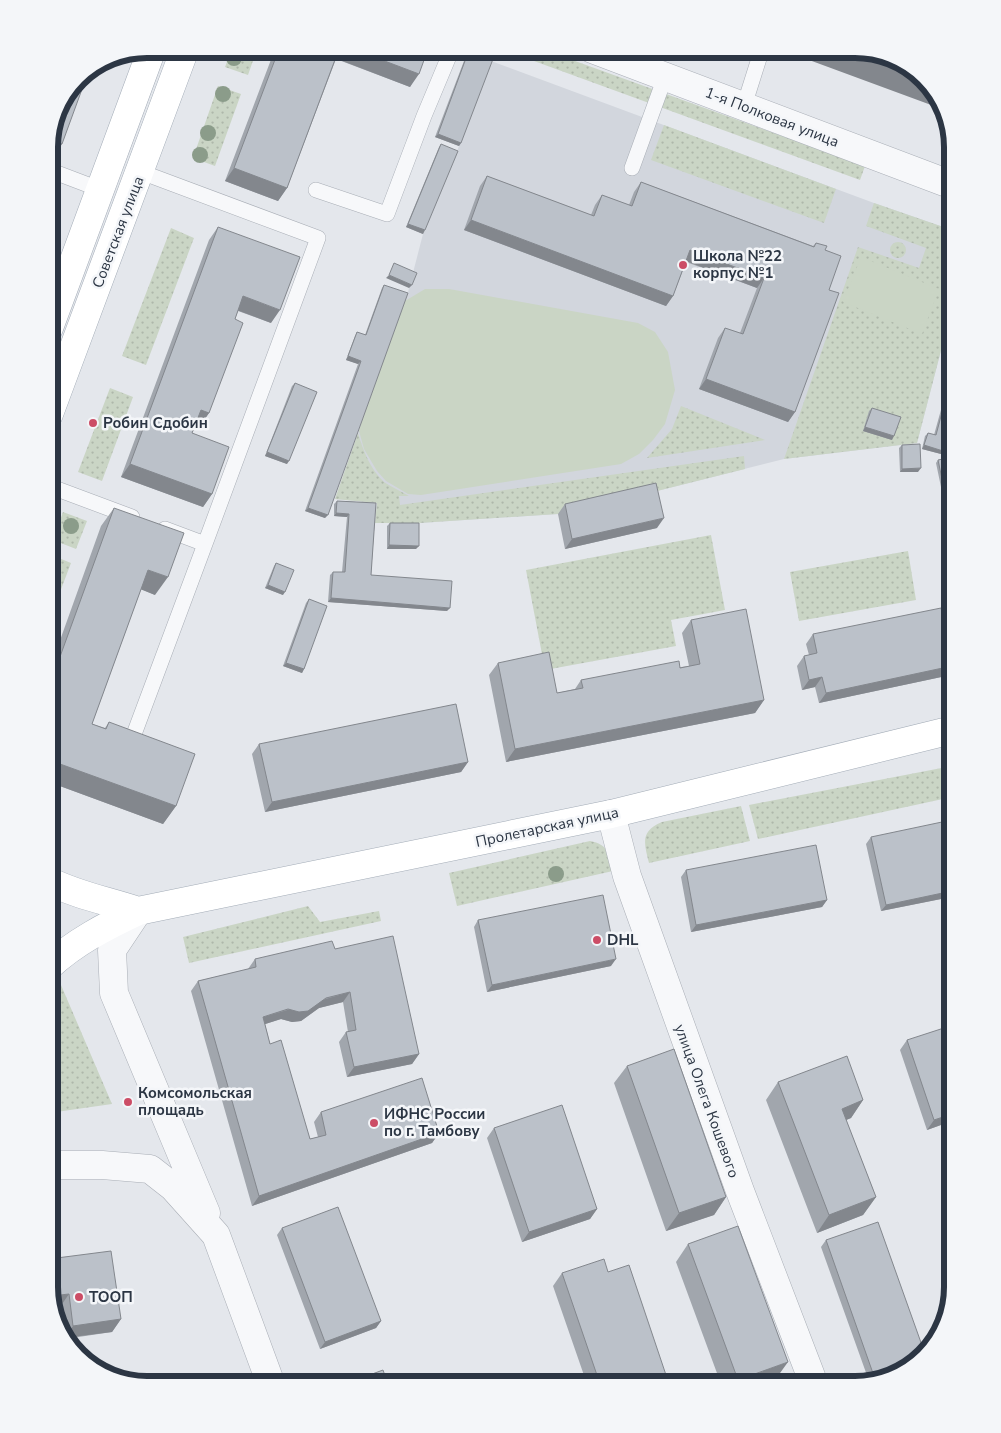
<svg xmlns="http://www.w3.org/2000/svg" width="1001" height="1433" font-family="'Nunito Sans',sans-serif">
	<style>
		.built { fill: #d2d6dd }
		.grass { fill: url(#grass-dots) }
		.pitch { fill: #cad5c5 }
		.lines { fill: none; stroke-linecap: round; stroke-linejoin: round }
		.service-casing { stroke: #a9aeb6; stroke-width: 16 }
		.minor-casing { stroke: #a9aeb6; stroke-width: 29 }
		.primary-casing { stroke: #a3acb7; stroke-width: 29 }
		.service { stroke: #f7f8fa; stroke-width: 15 }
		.minor { stroke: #f7f8fa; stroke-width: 28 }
		.primary { stroke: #fff; stroke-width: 28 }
		.tree { fill: #8b9c8a }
		.wall { fill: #a1a6ad }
		.shaded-wall { fill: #83878d }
		.building { fill: #bbc1c9; stroke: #83878d }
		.poi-dot { fill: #cc4d66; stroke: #f4f6f9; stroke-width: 2 }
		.labels { text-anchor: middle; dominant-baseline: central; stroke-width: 5; stroke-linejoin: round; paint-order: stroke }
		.street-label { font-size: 15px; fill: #2c3644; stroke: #f4f6f9 }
		.poi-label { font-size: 15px; font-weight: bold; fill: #2c3644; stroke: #f4f6f9; text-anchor: start }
		.rim { fill: none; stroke: #2c3644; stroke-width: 6 }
	</style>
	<defs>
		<pattern id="grass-dots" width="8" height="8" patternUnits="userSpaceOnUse" patternTransform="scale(1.25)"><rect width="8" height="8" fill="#cad5c5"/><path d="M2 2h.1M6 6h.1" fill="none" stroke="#aeb7aa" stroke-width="1.8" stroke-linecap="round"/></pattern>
	</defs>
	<rect width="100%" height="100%" fill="#e4e7ec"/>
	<path class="built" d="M491,61L874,203L952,230V308L917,443L784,459L649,493L558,514L419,523H375L377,503L335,499L407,296L423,234L456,154Z"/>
	<path class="grass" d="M232,49H257L248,75L225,67Z
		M501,49H542L865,166L860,180Z
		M218,86L241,94L215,166L193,158Z
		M664,125L836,189L824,223L651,160Z
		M874,203L952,230V308L917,443L784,459L858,247L919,268L926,248L866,226Z
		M171,228L194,238L146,365L122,356Z
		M890 250a8 8 0 1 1 16 0a8 8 0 1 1-16 0Z
		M110,388L133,397L102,481L78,472Z
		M681,406L765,440L647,458L672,429Z
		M358,433C363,450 370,469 384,482C391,487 401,491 409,496H399L400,505L744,456L745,469L649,493L558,514L419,523H375L377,503L335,499Z
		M63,512L87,521L76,549L53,540Z
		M711,535L725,610L671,620L676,646L545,670L526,570Z
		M908,551L916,600L799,621L790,572Z
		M49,554L71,563L49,621Z
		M952,766V797L758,839L749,805Z
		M741,806L750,841L649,863C644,843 640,831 662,822Z
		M590,841C608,844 610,855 613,871L457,906L449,873Z
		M308,906L320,922L379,911L381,921L189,963L183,937Z
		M61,985L112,1104L49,1113V1025Z"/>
	<path class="pitch" d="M861,257L939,289L922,334L843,302Z
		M425,289H449L638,323L655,332L668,352L675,390L665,424L653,440L639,454L621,464L421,495L408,494L386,481L377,471L364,449L359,431L387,329L400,304Z"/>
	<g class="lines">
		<g class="service-casing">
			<path id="service" d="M744,106L762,49
				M632,168L665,77
				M49,170L99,189
				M141,172L318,238L205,544
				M316,190L387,214L424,116L452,49
				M49,486L132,517
				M130,745L205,544L165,529"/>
		</g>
		<g class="minor-casing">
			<path id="minor" d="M592,49L952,185
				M611,814L627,876L740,1191L814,1384
				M138,911L112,950L114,993L206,1213
				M49,1165H102L150,1169L173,1187L216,1235L271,1384"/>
		</g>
		<g class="primary-casing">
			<path id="primary" d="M49,328L152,49
				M49,414L185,49
				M49,881C76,895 108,901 138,911
				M49,966C75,942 106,926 138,911L611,814L952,730"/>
		</g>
		<use href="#service" class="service"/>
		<use href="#minor" class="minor"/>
		<use href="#primary" class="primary"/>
	</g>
	<g class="tree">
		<circle cx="234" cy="58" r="8"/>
		<circle cx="223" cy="94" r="8"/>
		<circle cx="208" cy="133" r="8"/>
		<circle cx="200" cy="155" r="8"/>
		<circle cx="71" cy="526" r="8"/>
		<circle cx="556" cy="874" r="8"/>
	</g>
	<path class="wall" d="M275,49H428L410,87L336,59L287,188L278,201L225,181Z
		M469,50L461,143L459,146L435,137L467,53Z
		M441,144L423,234L406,227L439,147Z
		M487,176L591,215L595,205L602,195L629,205L634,192L641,182L813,246L816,243L825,250L829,290L795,412L788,422L699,389L718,338L725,328L740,333L757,288L686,262L673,296L666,306L464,230L480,186Z
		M218,227L271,323L238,311L235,319L209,413L200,426L196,424L192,433L212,494L203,507L121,477L209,240Z
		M384,285L325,518L305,511L358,364L346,360L355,336L357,332L365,335L382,288Z
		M952,370V443L946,441L941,454L922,449L925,436L928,433L934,435Z
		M295,383L287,464L265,456L292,386Z
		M872,408L892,440L863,431L869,411Z
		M902,445L918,472H900L899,448Z
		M952,457V510L946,511L936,463L938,460Z
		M337,501L376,503L371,575L447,611L328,602L330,575L333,572H342L347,517L334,516V504Z
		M565,504L657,528L565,549L558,514Z
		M114,508L155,595L141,589L92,724L105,728L109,722L176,806L163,824L49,782V671L101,526Z
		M390,523L416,549H387V526Z
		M276,563L283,595L265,588L274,566Z
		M309,599L304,669L302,673L283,666L306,603Z
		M691,620L764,700L755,713L506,762L489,675L498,663L557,693L575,689L581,680L689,666L682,633Z
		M813,634L952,659L946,676L819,703L815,687L802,690L797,666L804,656L809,655L806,644Z
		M259,744L468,762L461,772L265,812L252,754Z
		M871,837L951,897L881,911L866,844Z
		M686,870L827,900L822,907L691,932L681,877Z
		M478,920L611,966L487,992L474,927Z
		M335,949L419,1054L412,1064L347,1077L339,1042L346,1032H348L343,1002L319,1008L301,1021L292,1022L281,1019L265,1024L270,1044L310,1139L318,1137L314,1122L321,1112L439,1133L432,1143L252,1206L191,991L198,981L248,969L255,959Z
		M907,1040L952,1044V1121L927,1130L900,1050Z
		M627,1066L726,1197L714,1215L666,1231L614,1083Z
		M778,1082L863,1100L851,1118L846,1120L876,1197L863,1215L817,1233L766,1100Z
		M494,1128L597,1209L590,1219L522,1242L487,1138Z
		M282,1228L381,1321L376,1328L320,1349L277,1235Z
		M826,1240L903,1371L869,1381L821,1247Z
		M688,1244L775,1380L763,1384H721L676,1262Z
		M49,1259L121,1319L112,1332L65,1339L64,1338L60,1307H54L49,1287Z
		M608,1272L660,1384H587L553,1286L562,1273Z"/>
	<path class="shaded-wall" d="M338,49H353L419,74L410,87L332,57Z
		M782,49H840L922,79L939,98L942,109L782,50Z
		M438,134L461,143L459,146L435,137Z
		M49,139L62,144L49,161Z
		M234,168L287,188L278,201L225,181Z
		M471,220L673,296L666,306L464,230Z
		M408,224L425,230L423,234L406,227Z
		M690,250L764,278L757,288L683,260Z
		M389,275L412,285L409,288L386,278Z
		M243,296L280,310L271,323L234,309Z
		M348,356L361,361L358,364L346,360Z
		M706,379L795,412L788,422L699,389Z
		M201,410L209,413L200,426L192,423Z
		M865,427L894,436L892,440L863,431Z
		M947,437L952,439V443L944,441Z
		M924,445L943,451L941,454L922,449Z
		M267,452L289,461L287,464L265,456Z
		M130,464L212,494L203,507L121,477Z
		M921,468L918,472H900L902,469Z
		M948,507H952V510L946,511Z
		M308,508L328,515L325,518L305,511Z
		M336,513L349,514L347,517L334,516Z
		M664,518L657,528L565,549L572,539Z
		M389,545L419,546L416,549H387Z
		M148,570L168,577L155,595L135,587Z
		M268,585L285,592L283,595L265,588Z
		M331,598L450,608L447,611L328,602Z
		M952,650V659L943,661L950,651Z
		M286,663L304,669L302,673L283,666Z
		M952,666L946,676L819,703L826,693Z
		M822,677L815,687L802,690L809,680Z
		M764,700L755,713L506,762L515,749Z
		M49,760L176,806L163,824L49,782Z
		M468,762L461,772L265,812L272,802Z
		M952,891V896L951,897L881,911L886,905Z
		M827,900L822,907L691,932L696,925Z
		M616,959L611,966L487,992L492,985Z
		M350,992L343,1002L319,1008L301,1021L292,1022L281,1019L256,1027L263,1017Z
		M419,1054L412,1064L347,1077L354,1067Z
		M863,1100L851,1118L829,1127L842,1109Z
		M952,1114V1121L927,1130L934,1120Z
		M439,1133L432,1143L252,1206L259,1196Z
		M726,1197L714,1215L666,1231L679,1213Z
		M876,1197L863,1215L817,1233L829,1215Z
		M597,1209L590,1219L522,1242L529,1232Z
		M69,1294L60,1307H54L51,1296Z
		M121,1319L112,1332L64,1338L73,1326Z
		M381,1321L376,1328L320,1349L325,1342Z
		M788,1362L775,1380L763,1384H736L738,1380Z
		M666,1375L660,1384H645L647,1382Z"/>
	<path class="building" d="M279,49H339L287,188L234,168Z
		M353,49H428L419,74Z
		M840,49H861L909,65L922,79Z
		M469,50L493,59L461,143L438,134Z
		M89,70L62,144L49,139L59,103L82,73Z
		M441,144L458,151L425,230L408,224Z
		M487,176L594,216L602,195L632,206L641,182L814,247L816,243L827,246L825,250L841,256L829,290L839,293L795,412L706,379L725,328L743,334L764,278L690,250L673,296L471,220Z
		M218,227L300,257L280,310L243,296L235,319L243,323L209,413L201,410L192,433L229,447L212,494L130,464Z
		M394,263L417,273L412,285L389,275Z
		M384,285L408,293L328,515L308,508L361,361L348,356L357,332L366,335Z
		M952,375V439L947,437L943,451L924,445L928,433L936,435Z
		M295,383L317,392L289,461L267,452Z
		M872,408L901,417L894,436L865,427Z
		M920,444L921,468L902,469V445Z
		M952,457V507H948L938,460Z
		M656,483L664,518L572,539L565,504Z
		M337,501L376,503L371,575L452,581L450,608L331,598L333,572H345L349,514L336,513Z
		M114,508L184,533L168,577L148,570L92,724L106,729L109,722L195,754L176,806L49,760V687Z
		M390,523H419V546L389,545Z
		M276,563L294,570L285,592L268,585Z
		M309,599L327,606L304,669L286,663Z
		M941,608L945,627L952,625V650L950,651L952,661V666L826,693L822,677L809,680L804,656L817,653L813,634Z
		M746,609L764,700L515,749L498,663L549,652L557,693L583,688L581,680L679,661L680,668L700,664L691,620Z
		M456,704L468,762L272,802L259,744Z
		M942,822L952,871V891L886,905L871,837Z
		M816,845L827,900L696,925L686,870Z
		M603,895L616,959L492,985L478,920Z
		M393,936L419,1054L354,1067L346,1032L356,1030L350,992L326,998L308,1011L299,1012L288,1009L263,1017L270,1044L281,1040L310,1139L326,1135L321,1112L422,1078L439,1133L259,1196L198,981L256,967L255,959L332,941L335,949Z
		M947,1027L952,1044V1114L934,1120L907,1040Z
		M674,1049L726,1197L679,1213L627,1066Z
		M847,1056L863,1100L842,1109L876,1197L829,1215L778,1082Z
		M562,1105L597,1209L529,1232L494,1128Z
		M338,1207L381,1321L325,1342L282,1228Z
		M878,1222L924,1351L903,1371L875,1379L826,1240Z
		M738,1226L788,1362L738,1380L688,1244Z
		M111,1251L121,1319L73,1326L69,1294L51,1296L49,1287V1259Z
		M604,1259L608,1272L629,1265L666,1375L647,1382L648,1384H590L599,1381L562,1273Z
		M383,1370L388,1384H345Z"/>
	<g class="poi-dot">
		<circle cx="683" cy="265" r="5"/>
		<circle cx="93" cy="423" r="5"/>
		<circle cx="597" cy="940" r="5"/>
		<circle cx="128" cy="1102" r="5"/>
		<circle cx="374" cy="1123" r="5"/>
		<circle cx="79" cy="1297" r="5"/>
	</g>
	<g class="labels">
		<g class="street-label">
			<text transform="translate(772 117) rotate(21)">1-я Полковая улица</text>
			<text transform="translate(118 232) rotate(-69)">Советская улица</text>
			<text transform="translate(547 827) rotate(-12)">Пролетарская улица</text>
			<text transform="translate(707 1101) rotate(70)">улица Олега Кошевого</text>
		</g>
		<g class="poi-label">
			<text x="693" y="256">Школа №22<tspan x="693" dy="17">корпус №1</tspan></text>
			<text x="103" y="423">Робин Сдобин</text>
			<text x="607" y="940">DHL</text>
			<text x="138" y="1093">Комсомольская<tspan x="138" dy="17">площадь</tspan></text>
			<text x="384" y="1114">ИФНС России<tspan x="384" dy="17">по г. Тамбову</tspan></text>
			<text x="89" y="1297">ТООП</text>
		</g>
	</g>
	<path d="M0 0H1001V1433H0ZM147 58H855A89 89 0 0 1 944 147V1287A89 89 0 0 1 855 1376H147A89 89 0 0 1 58 1287V147A89 89 0 0 1 147 58Z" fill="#f4f6f9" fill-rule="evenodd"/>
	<path class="rim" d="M147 58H855A89 89 0 0 1 944 147V1287A89 89 0 0 1 855 1376H147A89 89 0 0 1 58 1287V147A89 89 0 0 1 147 58Z"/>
</svg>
